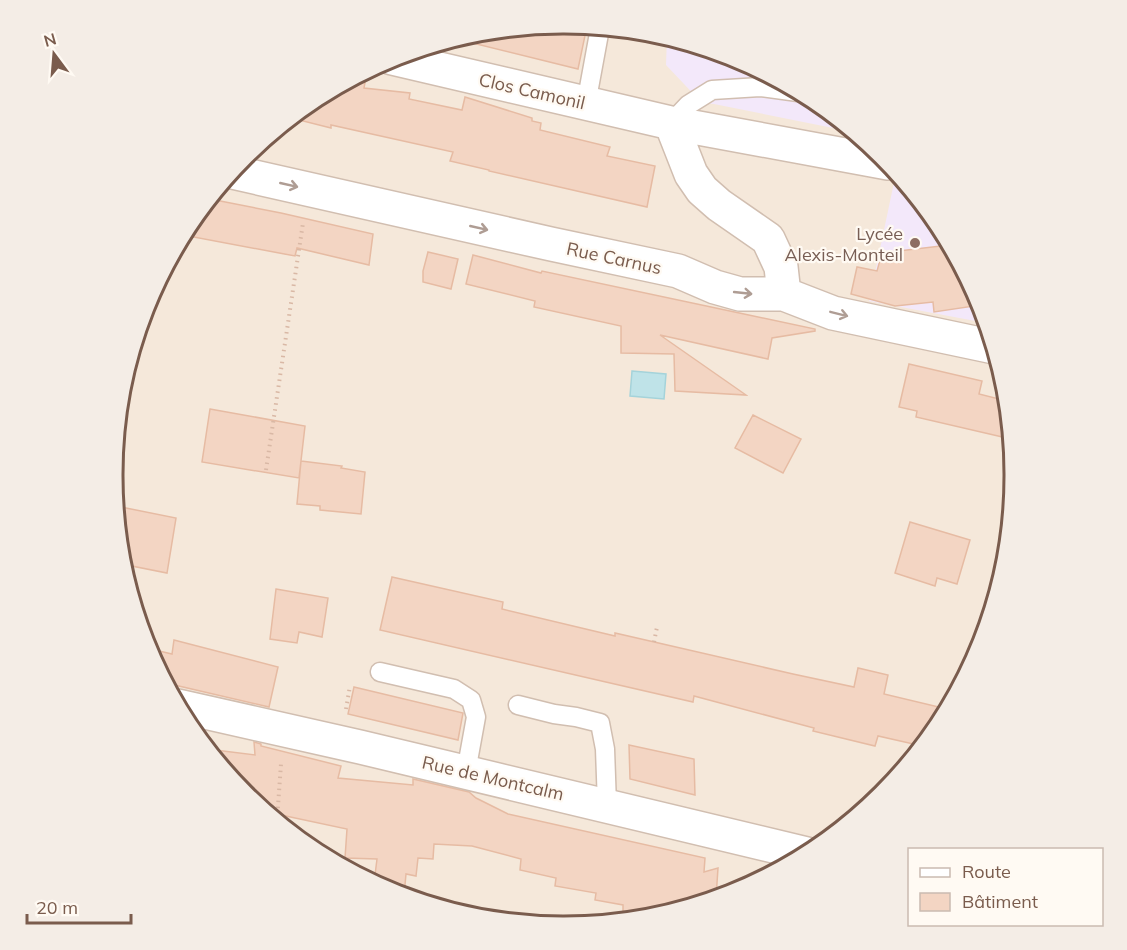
<svg xmlns="http://www.w3.org/2000/svg" width="1127" height="950" font-family="Mulish,sans-serif">
	<style>
		.residential { fill: #f5e8da }
		.education { fill: #f3e8fa }
		.water { fill: #bfe3e8; stroke: #a5d3da; stroke-width: 1.5 }
		.building { fill: #f3d5c3; stroke: #e6bba3; stroke-width: 1.5 }
		.lines { fill: none; stroke-linecap: round; stroke-linejoin: round }
		.lane-casing { stroke: #d1beb0; stroke-width: 21 }
		.street-casing { stroke: #d1beb0; stroke-width: 36 }
		.path { stroke: #d9b8a5; stroke-width: 4; stroke-dasharray: 1.5 4.5; stroke-linecap: butt }
		.lane { stroke: #fff; stroke-width: 18 }
		.street { stroke: #fff; stroke-width: 33 }
		.oneway { stroke: #af9d94 }
		.education-dot { fill: #8d6e63; stroke: #fffaf3; stroke-width: 2 }
		.labels { text-anchor: middle; dominant-baseline: central; stroke-width: 4.5; stroke-linejoin: round; paint-order: stroke }
		.street-label { font-size: 18px; fill: #7a5c4d; stroke: #fffaf3 }
		.education-label { font-size: 18px; fill: #785e54; stroke: #fffaf3; text-anchor: end }
		.rim { fill: none; stroke: #7a5c4d; stroke-width: 3 }
	</style>
	<rect width="100%" height="100%" fill="#fdf6ec"/>
	<path class="residential" d="M113 475a450 450 0 1 1 900 0a450 450 0 1 1-900 0Z"/>
	<path class="education" d="M667,37L736,58L814,100L853,132L714,104L702,103L666,65Z
		M896,173L939,225L980,303L986,323L869,301Z"/>
	<path class="water" d="M632,371L666,374L664,399L630,396Z"/>
	<path class="building" d="M564,24L587,26L578,69L456,39L476,33Z
		M367,71L364,88L410,93L409,99L462,110L465,97L532,118V121L541,123L540,130L610,147L607,156L655,166L647,207L489,171V170L450,161L453,152L331,125V128L291,118L313,100Z
		M210,199L281,213L373,234L369,265L297,248L295,256L183,235L189,224Z
		M949,245L981,305L934,312L933,302L895,306L851,294L857,267L877,271L882,253Z
		M428,252L458,259L451,289L423,282V271Z
		M473,255L541,273L542,271L744,314L815,329V331L772,338L768,359L660,335L746,395L675,391L674,354L621,353V326L534,307L535,301L466,284Z
		M909,364L982,381L979,394L1007,401L1011,439L916,417L917,411L899,407Z
		M210,409L305,426L299,478L202,462Z
		M753,415L801,439L783,473L735,448Z
		M301,461L342,466L341,468L365,472L361,514L320,510V506L297,504Z
		M116,506L176,518L167,573L122,564Z
		M910,522L970,540L957,584L937,578L935,586L895,573Z
		M392,577L503,602L502,609L615,636V633L793,674L854,687L858,668L888,675L884,694L947,709L938,726L922,746L878,736L875,746L813,731L814,728L694,696L693,702L380,630Z
		M276,589L328,598L322,637L299,632L297,643L270,639Z
		M174,640L278,667L269,707L166,683L147,648L172,654Z
		M354,687L463,713L458,740L348,714Z
		M254,742L261,744V746L341,766L338,778L413,785V779L469,792L476,798L508,814L705,858L704,872L718,868L716,898L651,917L623,920V905L595,900L596,893L555,886L556,878L520,870L521,859L472,846L434,844L433,859L418,858L416,876L406,874L404,896L391,892L374,883L377,859L345,858L347,829L267,812L244,793L207,749L255,755Z
		M629,745L694,759L695,795L630,779Z"/>
	<g class="lines">
		<g class="lane-casing">
			<path id="lane" d="M586,104L600,28
				M671,123L688,105L712,90L760,87L798,92
				M380,672L454,689L471,700L476,717L466,772
				M518,705L554,714L576,717L600,723L605,749L607,805"/>
		</g>
		<g class="street-casing">
			<path id="street" d="M392,58L671,123L691,174L702,190L719,205L768,239L781,267L784,294
				M671,123L888,163
				M232,172L551,244L678,271L715,287L740,294H784L833,313L994,347
				M178,706L360,747L807,854"/>
		</g>
		<path class="path" d="M116,441L122,438L120,429L117,425
			M266,470L303,223
			M654,642L657,627
			M346,709L350,686
			M277,820L281,764"/>
		<use href="#lane" class="lane"/>
		<use href="#street" class="street"/>
	</g>
	<defs><path id="oneway-shaft" d="M-6 0H5M1.5-3L5.5 0L1.5 3" fill="none" stroke-width="1.6" stroke-linecap="round" stroke-linejoin="round" transform="scale(1.5)"/></defs>
	<g class="oneway">
		<use href="#oneway-shaft" transform="translate(289 185) rotate(13)"/>
		<use href="#oneway-shaft" transform="translate(479 228) rotate(13)"/>
		<use href="#oneway-shaft" transform="translate(743 293) rotate(6)"/>
		<use href="#oneway-shaft" transform="translate(839 314) rotate(14)"/>
	</g>
	<circle class="education-dot" cx="915" cy="243" r="6"/>
	<g class="labels">
		<g class="street-label">
			<text transform="translate(532 91) rotate(13)">Clos Camonil</text>
			<text transform="translate(614 258) rotate(12)">Rue Carnus</text>
			<text transform="translate(493 778) rotate(13)">Rue de Montcalm</text>
		</g>
		<g class="education-label">
			<text x="903" y="233">Lycée<tspan x="903" dy="21">Alexis-Monteil</tspan></text>
		</g>
	</g>
	<path d="M0 0H1127V950H0ZM563 34H564A440 440 0 0 1 1004 474V476A440 440 0 0 1 564 916H563A440 440 0 0 1 123 476V474A440 440 0 0 1 563 34Z" fill="#f4ede6" fill-rule="evenodd"/>
	<path class="rim" d="M563 34H564A440 440 0 0 1 1004 474V476A440 440 0 0 1 564 916H563A440 440 0 0 1 123 476V474A440 440 0 0 1 563 34Z"/>
	<rect x="908" y="848" width="195" height="78" fill="#fffaf3" stroke="#cabbb1" stroke-width="1.5"/>
	<rect x="920" y="868" width="30" height="9" fill="#ffffff" stroke="#cabbb1" stroke-width="1.5"/>
	<text x="962" y="878" font-size="18" fill="#7a5c4d">Route</text>
	<rect x="920" y="893" width="30" height="18" fill="#f3d5c3" stroke="#cabbb1" stroke-width="1.5"/>
	<text x="962" y="908" font-size="18" fill="#7a5c4d">Bâtiment</text>
	<g transform="translate(54 54) rotate(344)" stroke="#fffaf3" stroke-width="4.5" paint-order="stroke">
	<path d="M0-4.5L10 22L0 15L-10 22Z" fill="#7a5c4d"/>
	<text y="-9" font-size="16" font-weight="bold" text-anchor="middle" fill="#7a5c4d">N</text>
	</g>
	<path d="M27 914v9h104v-9" fill="none" stroke="#7a5c4d" stroke-width="3"/>
	<text x="36" y="914" font-size="18" fill="#7a5c4d" stroke="#fffaf3" stroke-width="4.5" paint-order="stroke">20 m</text>
</svg>
